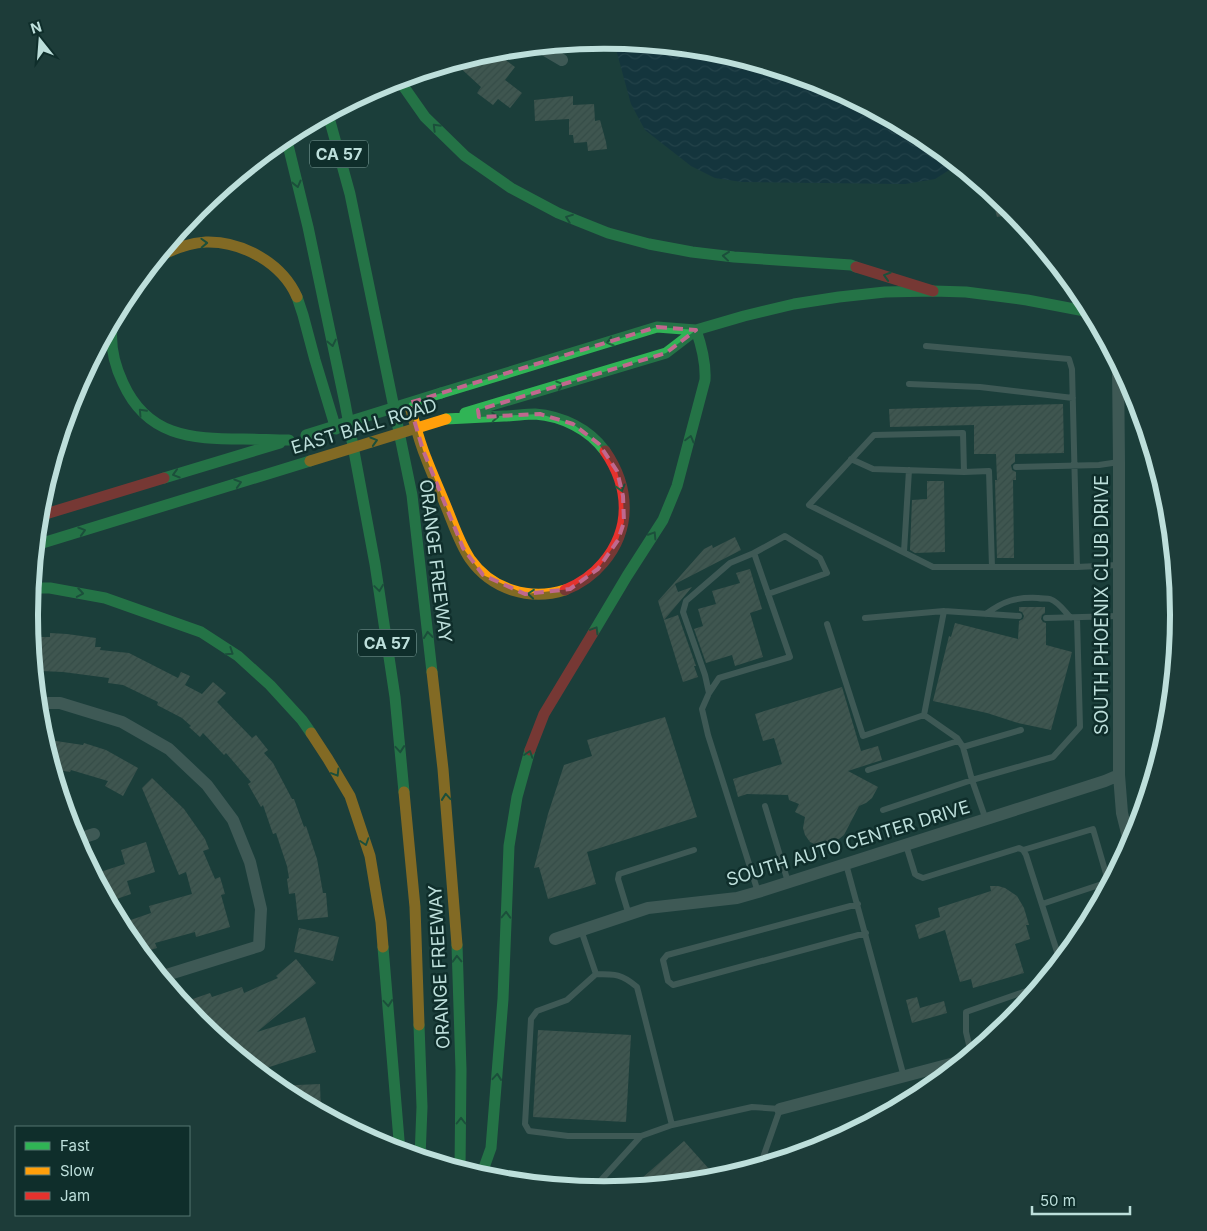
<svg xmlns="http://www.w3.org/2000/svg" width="1207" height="1231" font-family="Inter,sans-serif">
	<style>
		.water { fill: url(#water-waves) }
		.building { fill: url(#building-hatch) }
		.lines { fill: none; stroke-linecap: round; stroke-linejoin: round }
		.lane { stroke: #687a77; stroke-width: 6 }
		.street { stroke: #687a77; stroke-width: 12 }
		.fast { stroke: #30b455; stroke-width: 11 }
		.slow { stroke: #ff9f0a; stroke-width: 11 }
		.jam { stroke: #e5322d; stroke-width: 11 }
		.fast-bridge { stroke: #30b455; stroke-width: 11 }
		.slow-bridge { stroke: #ff9f0a; stroke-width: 11 }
		.oneway { stroke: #1c643c }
		.marked { fill: none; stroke: #c0688e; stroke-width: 4; stroke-dasharray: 10 6; stroke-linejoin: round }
		.labels { text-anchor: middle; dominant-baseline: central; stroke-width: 5; stroke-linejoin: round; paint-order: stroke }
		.shield { fill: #0f2e2b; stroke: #89aaa6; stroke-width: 1 }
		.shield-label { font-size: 16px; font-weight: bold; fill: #bddfdb }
		.street-label { font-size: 18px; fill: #bddfdb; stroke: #0f2e2b }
		.rim { fill: none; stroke: #bddfdb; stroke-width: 6 }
	</style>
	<defs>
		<pattern id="water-waves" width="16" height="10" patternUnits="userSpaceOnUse" patternTransform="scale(1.25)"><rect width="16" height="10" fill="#0c2a41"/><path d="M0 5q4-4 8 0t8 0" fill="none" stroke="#2d485c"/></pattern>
		<pattern id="building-hatch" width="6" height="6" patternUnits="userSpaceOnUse" patternTransform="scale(1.25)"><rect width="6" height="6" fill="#6c746a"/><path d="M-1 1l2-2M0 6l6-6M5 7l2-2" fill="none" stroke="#555e58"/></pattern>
	</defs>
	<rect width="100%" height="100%" fill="#1c3e3b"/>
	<path class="water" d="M614,42L716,52L824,85L923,138L957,165L935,179L905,184L742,182L715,178L691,166L645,130L631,104Z"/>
	<path class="building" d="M493,52L502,60L503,58L515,67L505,80L522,93L510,108L498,99L493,105L477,93L481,87L455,63Z
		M573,96V105L594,104L595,121L600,120L606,142L607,149L588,151L587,142L574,143L573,135H569V119L535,121L534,100Z
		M991,194L1010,209L1014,214L997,217Z
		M1063,404L1064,453L1015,454V462L1011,465L1012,470L1016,472V480H1013L1014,558H997L995,480H997L996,454H974V425L890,427L889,409Z
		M927,481H944L945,552L915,553L910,550L912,500L927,499Z
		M735,537L741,550L675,584L678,592L692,587L664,620L678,615L696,666H694L698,677L683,682L658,601L704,549L712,545L713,548Z
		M750,569L762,609L750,613L763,657L735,666L732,655L706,663L694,629L703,626L698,609L716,604L712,591L740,583L736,573Z
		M1019,607H1045V613L1042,615L1041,619L1043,622L1046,623V645L1072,652L1051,730L1018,723L987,713L933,701L949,636L951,637L955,623L1018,639L1019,621L1023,619L1024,616L1022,612L1019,611Z
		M50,633L67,634L96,638L95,647H101L100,650L129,653L178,678L181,672L190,676L185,685L202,694L213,682L226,693L217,702L252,738L256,735L268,750L264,753L273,763L292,799H294L304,827L306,826L317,859L323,893H326L328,917L298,920L295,893L289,894L287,879L289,878L287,866L276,833L273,834L263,805L261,807L248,784L251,782L226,753L224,755L203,733L200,737L189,727L191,726L182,718L157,705L158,702L123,685L108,683L109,678L63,672L41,671V669H34L31,637H50Z
		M842,687L861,751L878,746L882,760L848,771L878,787L872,798L866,803L859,806L844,835L834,843L824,846H819L810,842L805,835L803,828L805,817L795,812L799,804L789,800L788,795L747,794L738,797L733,779L782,764L774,738L763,741L755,714Z
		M665,717L697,817L587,852L596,884L548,899L539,867L534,868L548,814L564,765L592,756L587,740Z
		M49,740L83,745L84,743L106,750L138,768L123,796L105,786L108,781L71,770L70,772L52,769L47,752Z
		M152,778L184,809L205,839L209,849L203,851L215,879L220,877L225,894L221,895L230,927L196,937L195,932L155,943L157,948L144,952L143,948L138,949L126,935L122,923L151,913L149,906L192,894L186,872L179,875L142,788Z
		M146,842L155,872L127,881L131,894L108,902L103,893L97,873L125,864L121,850Z
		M990,886H998L1005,888L1017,896L1024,908L1029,925H1026L1030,939L1015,944L1024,973L973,988L971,979L960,982L945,930L919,939L915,925L940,917L938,908L991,891Z
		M299,928L339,937L333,961L294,952Z
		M296,959L316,983L257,1032L305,1017L316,1052L257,1071L197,1022L181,1003L210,993L212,997L242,987L244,993L278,978L276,976Z
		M917,997L920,1008L944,1001L947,1013L912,1023L906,1000Z
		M538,1030L631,1035L626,1122L533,1117Z
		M320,1084L321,1113L284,1093L275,1086Z
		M684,1141L718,1179L632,1187Z"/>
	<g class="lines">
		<path class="lane" d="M926,346L1069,359L1072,369L1077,567
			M909,384L980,387L1073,398
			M851,459L873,469L964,472
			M1016,467L1099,465L1119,462
			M904,552L909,470
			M992,567L989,471L964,472L963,433L874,435L809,505L933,567H1077L1118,565
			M944,611L1019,616
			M986,614C1003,601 1016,597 1038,598C1042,599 1047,598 1050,599C1059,602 1065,612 1071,618
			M865,618L944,611L924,715L957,738L963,747L972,780L986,820
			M1046,618L1118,616
			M827,624L863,736L924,715
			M709,693L705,675L683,612L686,601L730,563L754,553
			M963,747L1021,730
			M868,770L958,741
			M765,806L788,882
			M883,810L972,780L1053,757L1080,727L1077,618
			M906,845L915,874L918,876L923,878L1019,848L1023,850L1026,855L1060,961
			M1023,850L1093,829L1109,884
			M846,864L904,1077
			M758,892L708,735L702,709L709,693L719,678L790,657L754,553L785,536L820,558L827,573L768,594
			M858,904L667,955L663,960L668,981L673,985L866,933
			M1042,904L1108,882
			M629,915L618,879L619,874L694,850
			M581,930L596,974
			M971,1053L966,1032V1012L1038,987
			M641,1136H568L529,1131L525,1124L531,1019L537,1011L567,1000L596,974C615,974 622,974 637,987L672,1125
			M593,1189L641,1136L672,1125L752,1107L780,1109L760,1166"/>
		<path class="street" d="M540,47L562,60
			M1118,365L1119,462V775L1122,813L1130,845
			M37,703H60L122,722L169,749L207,785L233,820L250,862L261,909L259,946L160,977
			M75,840L94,834
			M555,939L648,908L737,898L758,892L1105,781L1119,775
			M780,1109L962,1061"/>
		<path class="fast" d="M399,80L425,117L465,156L511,188L558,213L608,233L649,244L692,252L734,257L851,265L856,267
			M328,114L350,194L412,495L432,672
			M286,137L308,227L345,403L375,564L395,697L404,792
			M297,297L303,315L315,360L336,429
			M113,319C109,341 113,362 123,383C147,436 190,439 243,439C258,439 274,440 289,440
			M441,393L657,327L696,330L744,316L794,304L839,297L885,292L933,291L966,292L1027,300L1090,312
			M465,413L666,353L696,330
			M446,419C465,418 485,417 504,416C514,416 525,414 535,414C562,416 589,429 605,451
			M164,478L280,443
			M36,545L310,461
			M32,588H50L105,598L201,632L238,656L270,685L302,720L311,733
			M593,633L627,576L663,520L677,486L705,380C706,362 702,347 696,330
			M457,945L461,1070L460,1170
			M383,947L400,1152
			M419,1025L422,1107L420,1157
			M481,1176L491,1148L503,999L509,846L517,797L530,750"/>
		<path class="slow" d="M158,257C173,249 188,243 206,242C242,241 282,263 297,297
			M410,407C415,424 419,441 426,458C432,474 439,489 445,504C453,523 459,543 470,559C492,590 530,601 565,590
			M432,672L443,769L457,945
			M311,733L328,759L350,796L370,856L381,922L383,947
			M404,792L415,907L419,1025"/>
		<path class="jam" d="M856,267L933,291
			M39,516L164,478
			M565,590C580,584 593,575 603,563C632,529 630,487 605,451
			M530,750L544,714L593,633"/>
		<path class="fast-bridge" d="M306,435L441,393"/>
		<path class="slow-bridge" d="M310,461L446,419"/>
	</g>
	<defs><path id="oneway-chevron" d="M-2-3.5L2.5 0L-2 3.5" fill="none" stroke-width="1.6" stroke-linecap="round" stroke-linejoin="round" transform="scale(1.25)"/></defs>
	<g class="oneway">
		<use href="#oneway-chevron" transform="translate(436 127) rotate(-135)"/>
		<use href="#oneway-chevron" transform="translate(297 184) rotate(76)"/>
		<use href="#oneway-chevron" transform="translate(569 218) rotate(-159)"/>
		<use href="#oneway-chevron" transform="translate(204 243) rotate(-2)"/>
		<use href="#oneway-chevron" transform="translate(726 256) rotate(-174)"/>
		<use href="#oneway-chevron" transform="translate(887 276) rotate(-163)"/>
		<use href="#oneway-chevron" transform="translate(610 342) rotate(163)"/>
		<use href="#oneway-chevron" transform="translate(332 343) rotate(78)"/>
		<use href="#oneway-chevron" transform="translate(560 385) rotate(-17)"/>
		<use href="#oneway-chevron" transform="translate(142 412) rotate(-133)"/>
		<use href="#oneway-chevron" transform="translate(495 417) rotate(-3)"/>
		<use href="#oneway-chevron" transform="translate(690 439) rotate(-75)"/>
		<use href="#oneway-chevron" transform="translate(374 441) rotate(-17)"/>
		<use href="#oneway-chevron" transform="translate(176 474) rotate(163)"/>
		<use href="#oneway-chevron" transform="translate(238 483) rotate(-17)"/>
		<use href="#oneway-chevron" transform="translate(621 488) rotate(75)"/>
		<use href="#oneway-chevron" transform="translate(82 531) rotate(-17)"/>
		<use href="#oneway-chevron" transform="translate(653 535) rotate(-58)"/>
		<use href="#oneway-chevron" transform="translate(379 588) rotate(82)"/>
		<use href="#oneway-chevron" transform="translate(80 593) rotate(10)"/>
		<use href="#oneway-chevron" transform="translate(531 594) rotate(-175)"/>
		<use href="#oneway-chevron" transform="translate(595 630) rotate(-59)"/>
		<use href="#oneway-chevron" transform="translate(428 635) rotate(-96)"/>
		<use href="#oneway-chevron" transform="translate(230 652) rotate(34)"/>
		<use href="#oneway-chevron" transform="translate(400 749) rotate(85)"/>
		<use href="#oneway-chevron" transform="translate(529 754) rotate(-72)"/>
		<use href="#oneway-chevron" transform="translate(336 773) rotate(59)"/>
		<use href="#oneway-chevron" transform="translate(446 797) rotate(-95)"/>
		<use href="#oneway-chevron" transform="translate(365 842) rotate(72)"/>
		<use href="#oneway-chevron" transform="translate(506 915) rotate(-88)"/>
		<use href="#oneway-chevron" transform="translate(457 959) rotate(-92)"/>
		<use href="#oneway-chevron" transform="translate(388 1003) rotate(85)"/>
		<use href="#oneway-chevron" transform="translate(497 1077) rotate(-85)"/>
		<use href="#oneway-chevron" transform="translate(461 1121) rotate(-90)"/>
	</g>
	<path d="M0 0H1207V1231H0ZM657,327L696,330L666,353L478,410L479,417L540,414L573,424L599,444L617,471L623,496L624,522L618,540L598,569L570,589L525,594L483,575L463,548L423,450L409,403Z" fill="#1c3e3b" fill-opacity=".55" fill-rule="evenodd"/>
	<path class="marked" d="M657,327L696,330L666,353L478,410L479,417L540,414L573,424L599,444L617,471L623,496L624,522L618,540L598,569L570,589L525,594L483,575L463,548L423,450L409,403Z"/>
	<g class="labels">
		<g class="shield">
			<rect x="310" y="140.5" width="58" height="27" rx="4"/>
			<rect x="358" y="629.5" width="58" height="27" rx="4"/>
		</g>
		<g class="shield-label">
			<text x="339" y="154">CA 57</text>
			<text x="387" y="643">CA 57</text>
		</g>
		<g class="street-label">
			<text transform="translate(364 426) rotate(-17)">EAST BALL ROAD</text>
			<text transform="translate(436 561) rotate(83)">ORANGE FREEWAY</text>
			<text transform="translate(1101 605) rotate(-90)">SOUTH PHOENIX CLUB DRIVE</text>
			<text transform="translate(848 843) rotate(-17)">SOUTH AUTO CENTER DRIVE</text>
			<text transform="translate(439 967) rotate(-93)">ORANGE FREEWAY</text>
		</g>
	</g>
	<path d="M0 0H1207V1231H0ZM38 615a566 566 0 1 1 1132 0a566 566 0 1 1-1132 0Z" fill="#1d3c39" fill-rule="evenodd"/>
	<path class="rim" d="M38 615a566 566 0 1 1 1132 0a566 566 0 1 1-1132 0Z"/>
	<rect x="15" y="1126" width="175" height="90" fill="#0f2e2b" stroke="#557571"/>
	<rect x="25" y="1142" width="25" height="8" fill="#30b455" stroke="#557571"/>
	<text x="60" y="1151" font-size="15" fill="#bddfdb">Fast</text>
	<rect x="25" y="1167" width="25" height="8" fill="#ff9f0a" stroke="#557571"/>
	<text x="60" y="1176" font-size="15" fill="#bddfdb">Slow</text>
	<rect x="25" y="1192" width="25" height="8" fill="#e5322d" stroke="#557571"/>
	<text x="60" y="1201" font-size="15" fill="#bddfdb">Jam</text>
	<g transform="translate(40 40) rotate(343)" stroke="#0f2e2b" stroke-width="4" paint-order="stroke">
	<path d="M0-4L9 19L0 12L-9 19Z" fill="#bddfdb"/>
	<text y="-8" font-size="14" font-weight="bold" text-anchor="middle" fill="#bddfdb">N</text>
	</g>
	<path d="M1032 1206v8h98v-8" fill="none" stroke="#bddfdb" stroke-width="2.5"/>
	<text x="1040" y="1206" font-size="15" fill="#bddfdb" stroke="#0f2e2b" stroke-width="4" paint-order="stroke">50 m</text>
</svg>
